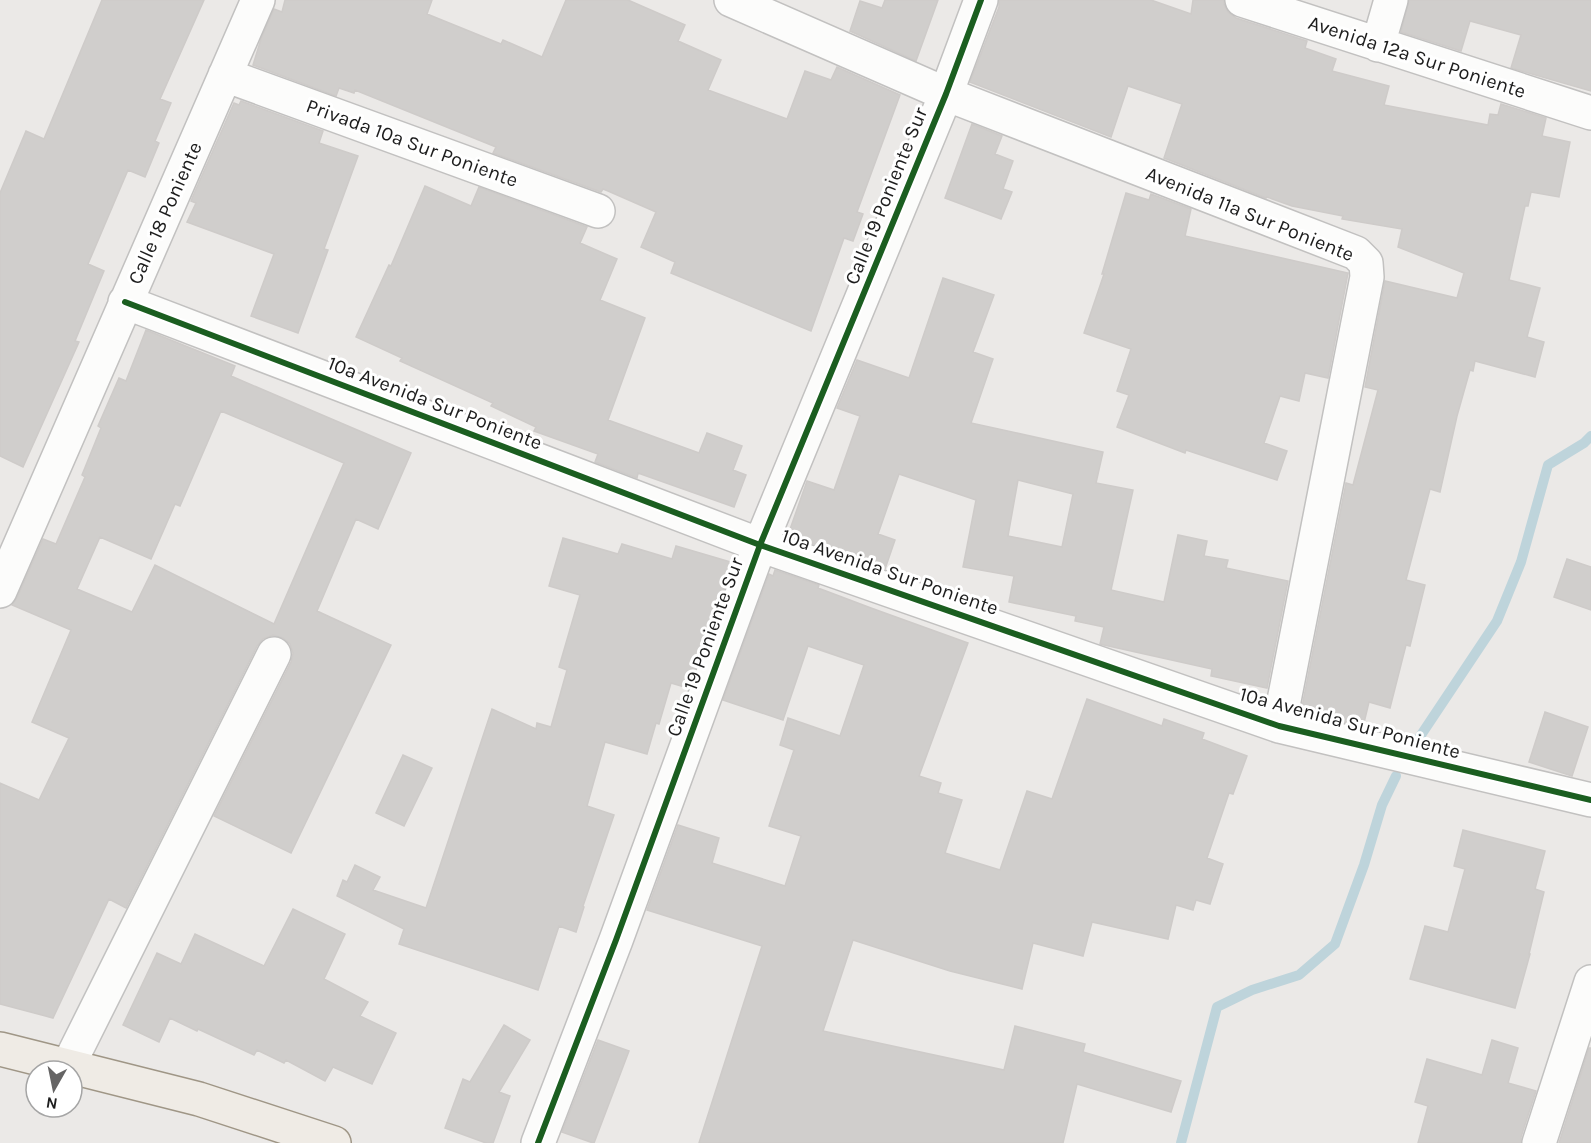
<svg xmlns="http://www.w3.org/2000/svg" width="1591" height="1143" font-family="Karla,sans-serif">
	<style>
		.lines { fill: none; stroke-linecap: round; stroke-linejoin: round }
		.stream { stroke: #bed4db; stroke-width: 10 }
		.building { fill: #d0cecc; stroke: #cecbc9; stroke-width: 1.5; fill-rule: evenodd }
		.minor-casing { stroke: #c2c1c0; stroke-width: 36 }
		.major-casing { stroke: #9f9686; stroke-width: 36 }
		.minor { stroke: #fcfcfb; stroke-width: 33 }
		.major { stroke: #efebe5; stroke-width: 33 }
		.cycleway-casing { stroke: #fff; stroke-width: 10 }
		.cycleway { stroke: #1b5e20; stroke-width: 6 }
		.labels { text-anchor: middle; dominant-baseline: central; stroke-width: 6; stroke-linejoin: round; paint-order: stroke }
		.street-label { font-size: 20px; fill: #1d1d1d; stroke: #fff }
	</style>
	<rect width="100%" height="100%" fill="#ebe9e7"/>
	<g class="lines">
		<path class="stream" d="M1415,744L1497,621L1521,562L1548,465L1584,443L1591,436
			M1181,1143L1217,1007L1252,990L1299,975L1335,944L1364,865L1382,805L1396,776"/>
	</g>
	<path class="building" d="M102,0H204L160,99L171,103L155,141L159,143L145,177L128,170L88,264L104,271L75,341L79,342L23,467L0,456V193L26,131L44,139Z
		M285,0H432L427,14L501,44L503,40L542,57L566,0H628L685,25L678,41L721,60L708,90L787,119L805,71L831,80L837,67L900,95L857,212L863,214L853,241L844,238L811,331L671,273L675,262L641,247L656,212L608,191L603,189L601,192L493,153L496,147L355,90L354,93L339,88L336,96L253,65L261,39L274,9L282,12Z
		M885,0H938L916,61L850,31L860,1L882,8Z
		M999,0H1151L1191,14L1193,0H1224V4L1228,12L1236,18L1307,41L1305,48L1336,59L1332,71L1389,86L1384,105L1488,125L1490,114L1498,115L1501,104L1546,118L1542,136L1570,142L1559,197L1531,192L1528,206H1525L1509,280L1540,288L1527,337L1544,342L1535,377L1475,361L1473,371L1470,370L1457,416L1440,492L1430,489L1406,580L1425,585L1410,646L1406,645L1390,708L1369,702L1363,727L1301,712L1346,483L1353,485L1378,390L1365,387L1385,281L1457,298L1464,273L1398,247L1402,229L1342,219L1343,216L1292,206L1267,197L1266,198L1164,158L1182,104L1128,86L1111,137L970,82L999,7Z
		M1409,0H1591V91L1511,68L1521,35L1470,21L1461,51L1401,32Z
		M241,101L323,131L319,143L358,156L324,249L328,250L298,333L251,316L274,254L187,222L196,203L191,201L193,196L234,103L239,105Z
		M972,124L1002,136L995,154L1013,161L1003,189L1012,192L1001,219L945,198Z
		M425,186L471,206L479,187L587,227L580,243L617,259L600,300L645,318L608,420L699,453L707,433L742,446L733,470L746,475L734,507L638,473L637,478L595,462L598,454L534,431L536,427L491,406L493,403L400,361L402,358L356,337L389,265L391,266Z
		M1126,193L1149,200L1151,194L1191,209L1185,236L1348,273L1328,378L1305,373L1299,401L1280,396L1264,443L1287,451L1277,480L1186,450L1185,453L1117,427L1129,395L1117,391L1131,349L1084,333L1104,274H1102Z
		M943,278L994,295L973,352L993,359L971,423L1103,452L1096,483L1133,490L1111,590L1164,602L1178,535L1207,541L1204,556L1228,560L1226,568L1288,581L1267,688L1211,676L1212,669L1104,645L1100,644L1104,627L1075,621L1076,616L1009,602L1014,576L963,567L976,500L899,474L878,534L895,540L885,569L788,535L807,481L834,490L860,416L837,408L857,360L909,378ZM1018,480L1073,494L1062,547L1008,536Z
		M146,330L235,366L231,376L411,453L378,529L356,519L317,611L391,645L291,853L214,816L291,662L293,653L290,644L283,638L273,635L263,639L257,646L126,908L109,899L53,1018L0,1004V783L39,800L69,738L32,722L71,630L12,605L17,598L43,539L56,544L85,477L82,475L101,428L98,426L119,378L126,381ZM221,411L344,463L274,624L155,565L132,612L77,589L100,537L151,559L175,504L180,506Z
		M563,538L618,554L622,544L672,559L676,546L734,563L688,688L671,683L659,724L656,723L647,754L605,742L587,806L614,815L583,906L584,907L576,932L559,926L538,990L399,944L404,929L337,896L343,880L347,882L355,865L380,877L373,890L426,908L492,709L536,729L537,723L551,727L567,670L559,667L580,595L549,586Z
		M1567,559L1591,567V610L1554,597Z
		M775,570L819,585L818,588L871,608L968,643L919,776L941,783L938,793L962,800L945,853L1000,870L1027,791L1052,799L1087,699L1162,726L1164,719L1204,733L1202,739L1247,756L1233,794L1229,793L1207,858L1223,864L1210,904L1196,900L1193,910L1176,905L1168,939L1092,922L1083,956L1033,943L1022,989L950,971L853,940L823,1031L1004,1070L1015,1026L1085,1044L1083,1052L1181,1081L1171,1112L1077,1084L1063,1143H699L762,946L647,910L678,825L719,838L712,863L785,886L801,836L769,826L794,750L780,745L788,718L840,736L864,665L808,646L783,720L723,700L769,574L773,576Z
		M1545,712L1588,727L1572,776L1529,762Z
		M403,755L432,768L404,826L376,813Z
		M1463,830L1545,851L1535,889L1544,892L1529,954H1530L1515,1008L1410,979L1425,926L1448,932L1465,869L1454,866Z
		M293,909L345,934L324,979L368,1002L360,1016L396,1033L372,1084L333,1067L325,1081L286,1060L284,1063L257,1050L254,1055L198,1029L197,1031L170,1018L159,1042L123,1025L157,953L181,964L195,934L264,966Z
		M504,1025L530,1040L499,1092L510,1096L493,1143H486L445,1128L463,1079L470,1082Z
		M598,1040L629,1051L594,1143H593L562,1132Z
		M1492,1040L1518,1048L1508,1083L1536,1091L1521,1137V1143H1418L1428,1106L1415,1102L1427,1059L1482,1075Z
		M1589,1048H1591V1143H1559Z"/>
	<g class="lines">
		<g class="minor-casing">
			<path id="minor" d="M731,0L946,94L1356,253L1366,263L1367,277L1279,726
				M1242,0L1591,113
				M1378,45L1391,0
				M225,75L598,211
				M125,302L760,545L1279,726L1591,800
				M0,591L258,0
				M68,1066L274,654
				M538,1143L616,940L760,545L946,94L981,0
				M1539,1143L1591,982"/>
		</g>
		<g class="major-casing">
			<path id="major" d="M0,1049L199,1099L334,1143"/>
		</g>
		<use href="#minor" class="minor"/>
		<use href="#major" class="major"/>
		<g class="cycleway-casing">
			<path id="cycleway" d="M125,302L760,545L1279,726L1591,800
				M538,1143L616,940L760,545L946,94L981,0"/>
		</g>
		<use href="#cycleway" class="cycleway"/>
	</g>
	<g class="labels">
		<g class="street-label">
			<text transform="translate(1417 57) rotate(18)">Avenida 12a Sur Poniente</text>
			<text transform="translate(412 143) rotate(20)">Privada 10a Sur Poniente</text>
			<text transform="translate(886 196) rotate(-68)">Calle 19 Poniente Sur</text>
			<text transform="translate(165 213) rotate(-66)">Calle 18 Poniente</text>
			<text transform="translate(1250 214) rotate(22)">Avenida 11a Sur Poniente</text>
			<text transform="translate(435 403) rotate(21)">10a Avenida Sur Poniente</text>
			<text transform="translate(890 572) rotate(19)">10a Avenida Sur Poniente</text>
			<text transform="translate(705 647) rotate(-70)">Calle 19 Poniente Sur</text>
			<text transform="translate(1350 723) rotate(15)">10a Avenida Sur Poniente</text>
		</g>
	</g>
	<g transform="translate(54 1089) rotate(189)"><circle r="28" fill="#ffffff" stroke="#a5a5a5" stroke-width="1.5"/>
	<path d="M0-4.5L10 22L0 15L-10 22Z" fill="#656464"/>
	<text y="-9" font-size="16" font-weight="bold" text-anchor="middle" fill="#1d1d1d">N</text>
	</g>
</svg>
